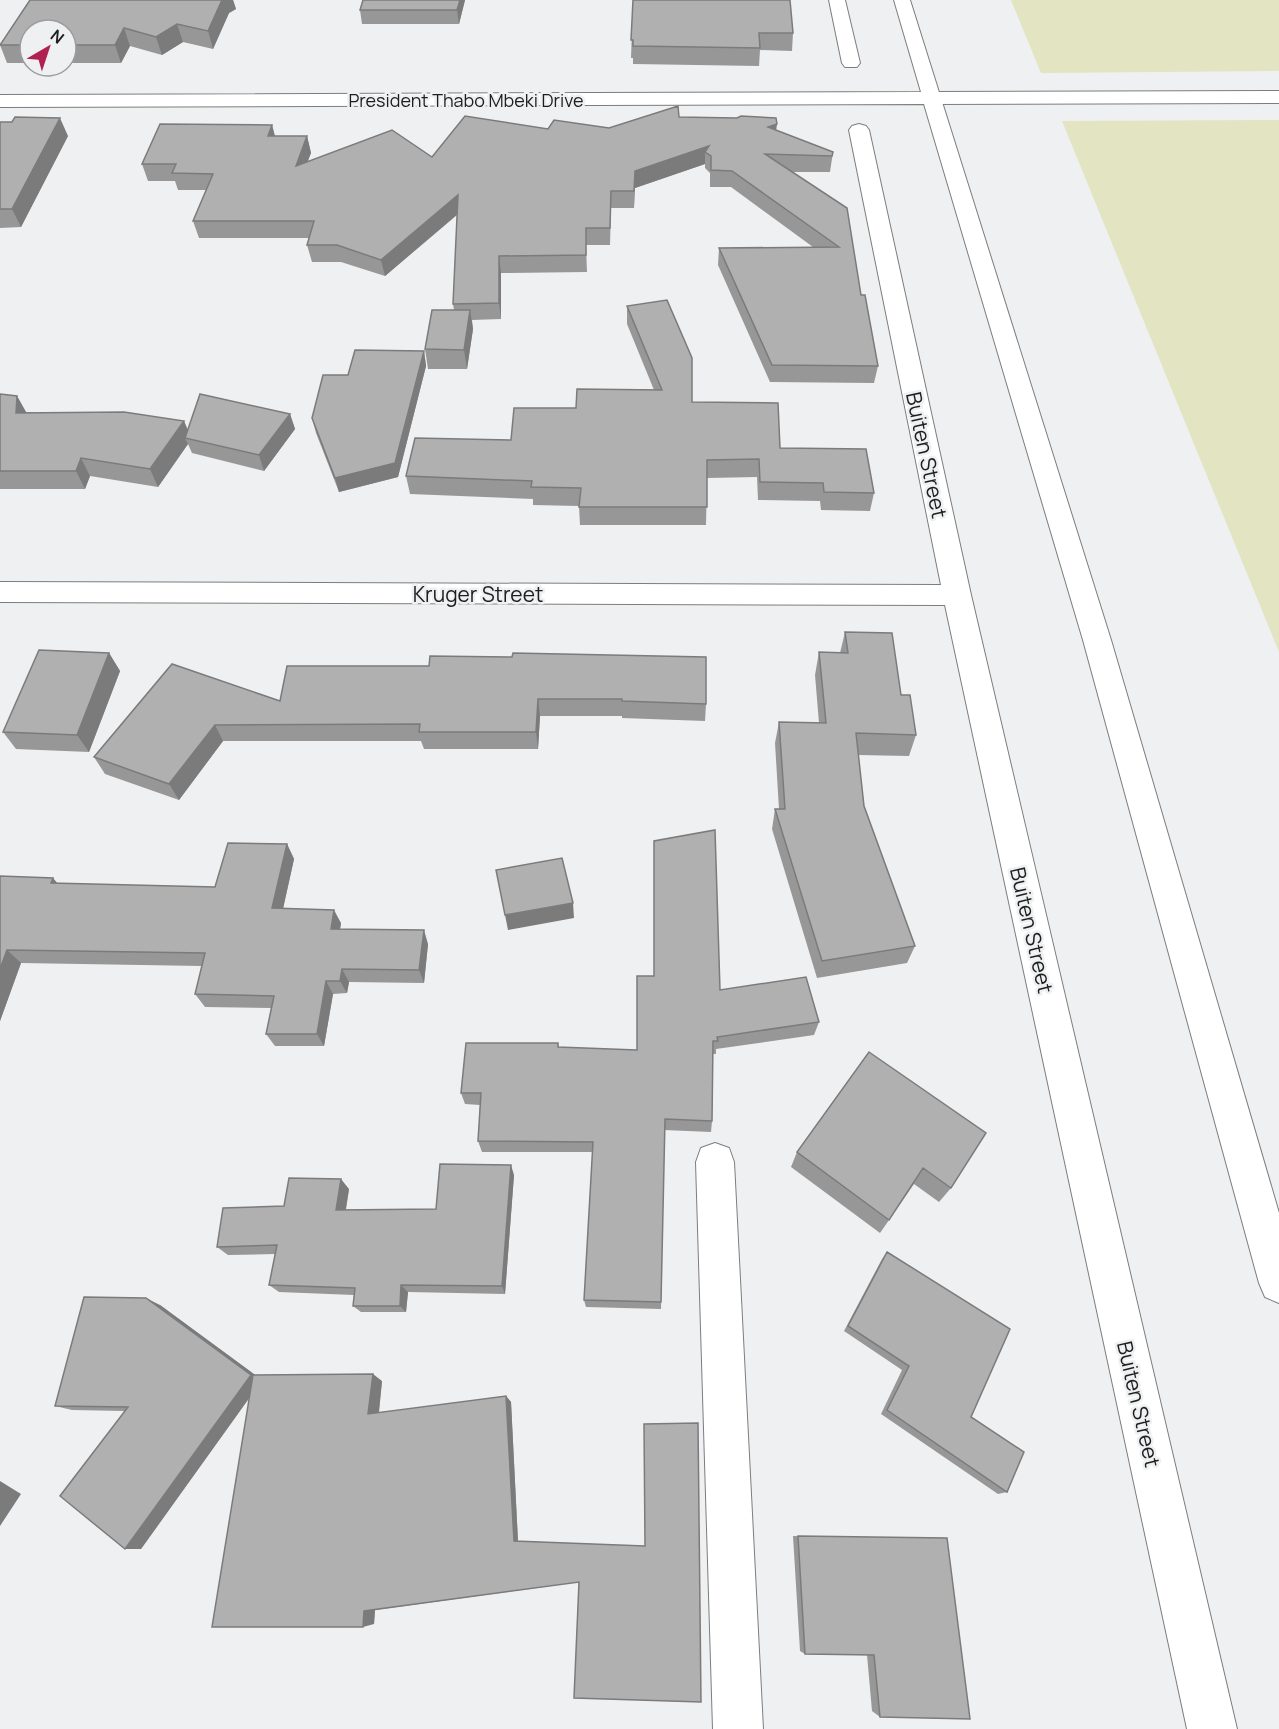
<svg xmlns="http://www.w3.org/2000/svg" width="1279" height="1729" font-family="Manrope,sans-serif">
	<style>
		.green { fill: #e2e4c2 }
		.lines { fill: none; stroke-linecap: round; stroke-linejoin: round }
		.street-casing { stroke: #7c7d7e; stroke-width: 2 }
		.secondary-casing { stroke: #7c7d7e; stroke-width: 2 }
		.street { fill: #fff; fill-rule: evenodd }
		.secondary { fill: #fff; fill-rule: evenodd }
		.wall { fill: #989798 }
		.shaded-wall { fill: #7c7b7c }
		.building { fill: #b1b0b1; stroke: #7c7b7c; stroke-width: 1.5 }
		.labels { text-anchor: middle; dominant-baseline: central; stroke-width: 5; stroke-linejoin: round; paint-order: stroke }
		.far-street-label { font-size: 18px; fill: #1d1e1e; stroke: #eff0f1 }
		.street-label { font-size: 21px; fill: #1d1e1e; stroke: #eff0f1 }
	</style>
	<rect width="100%" height="100%" fill="#eff0f1"/>
	<path class="green" d="M1011,0H1279V71L1041,73Z
		M1279,120V652L1062,121Z"/>
	<g class="lines">
		<g class="street-casing">
			<path id="street" d="M829,0H845L860,63L857,67H845L842,63Z
				M1279,91V103L932,104L925,102L923,98L925,94L932,92Z
				M859,124L866,126L869,130L971,595L1237,1729H1187L945,605L0,602V582L941,585L849,130L852,126Z
				M715,1143L729,1148L734,1162L763,1729H713L696,1162L701,1148Z"/>
		</g>
		<g class="secondary-casing">
			<path id="secondary" d="M894,0H910L1111,640L1279,1213V1303L1265,1297L1259,1283L1083,640L924,104L0,107V95L921,92Z"/>
		</g>
		<use href="#street" class="street"/>
		<use href="#secondary" class="secondary"/>
	</g>
	<path class="wall" d="M30,0H233L236,9L229,13L213,49L183,42L162,55L130,46L121,63H66V30H30V63H7L0,45Z
		M363,0H465L459,24H362L360,10Z
		M633,0L793,33L792,51L760,50L759,66L633,64V58H631Z
		M679,117L776,130L833,152L830,172H791L847,208L861,295L878,366L874,383L770,382L718,265L719,248L813,247L731,187H710V173L705,168V164L635,188L634,208H611L610,245H586L587,272L501,273V319L472,320L473,329L467,369H428L425,349L454,310L453,304L457,215L385,276L341,262H312L307,245L309,238H199L193,221L206,190H178L175,181H148L142,164L272,125L275,136H307L311,153L307,161L432,157L548,129L609,128Z
		M0,122L68,136L21,227L0,228Z
		M627,306L692,402L780,448L874,493L870,511L821,510L820,501L758,500L757,477L707,478L706,525H580L579,506L533,505V499L410,494L406,476L511,440L576,408L654,390L627,324Z
		M424,351L426,366L398,477L339,492L316,433L312,418L348,375Z
		M0,394L17,396L26,412L184,421L188,430L290,414L295,429L264,471L192,453L188,444L158,487L90,476L85,489H0Z
		M845,632L901,695L916,735L909,756L858,755L864,806L915,946L907,963L817,978L772,829L775,809H779L775,743L779,722L819,723L815,675L819,652L840,653Z
		M109,653L120,671L89,752L16,749L3,732Z
		M287,666L706,704L705,721L622,718V716H540L538,749H424L421,741H223L179,800L105,774L94,757L280,701Z
		M287,844L294,859L283,909L341,923L340,929L428,944L424,983L349,982L347,993L333,994L324,1046H275L266,1034L271,1008L205,1007L195,994L202,966L21,963L0,1021V876L58,884L215,887Z
		M720,990L819,1022L814,1035L716,1049V1054H713L712,1121L711,1132L664,1130L661,1309L586,1307L584,1300L593,1152H482L478,1141L480,1105L465,1104L461,1093L558,1043L559,1047L637,1050Z
		M869,1052L951,1188L939,1202L914,1184L880,1233L791,1167L797,1152Z
		M514,1175L505,1294L408,1292L406,1312H361L353,1306L354,1295L279,1292L269,1285L275,1254L228,1255L217,1247L284,1206L349,1189L346,1210L436,1209Z
		M887,1252L971,1417L1007,1492L998,1494L881,1414L902,1370L844,1331L882,1259Z
		M160,1305L255,1375L382,1381L379,1413L506,1396L511,1402L518,1541L645,1546L701,1702L579,1582L375,1610L374,1624L250,1397L141,1549L125,1411L72,1410L55,1406Z
		M793,1536L947,1538L880,1717L872,1711L867,1655L805,1654L800,1651Z"/>
	<path class="shaded-wall" d="M222,0H233L236,9L229,13L213,49L208,31Z
		M460,0H465L459,24L457,10Z
		M177,24L183,42L162,55L156,37Z
		M124,28L130,46L121,63L115,45Z
		M60,118L68,136L21,227L12,209Z
		M777,124L775,140L768,127Z
		M272,125L276,141L268,136Z
		M307,136L311,153L300,182L296,166Z
		M709,146L705,152V164L635,188L634,208L635,171Z
		M458,195L460,212L385,276L381,260Z
		M499,256L501,273V319L499,303Z
		M470,310L473,329L467,369L464,350Z
		M424,351L426,366L398,477L339,492L335,478Z
		M17,396L27,414L16,413Z
		M290,414L295,429L264,471L259,455Z
		M184,421L191,439L185,438L188,444L158,487L150,469Z
		M81,458L90,476L85,489L76,471Z
		M109,653L120,671L89,752L77,735Z
		M538,699L540,716L538,749L536,732Z
		M215,725L223,741L179,800L169,784Z
		M287,844L294,859L280,922L272,908Z
		M53,878L65,892L51,883Z
		M573,903L574,918L508,930L505,915Z
		M334,910L341,923L338,942L331,929Z
		M424,930L428,944L424,983L419,970Z
		M7,950L21,963L0,1021V969Z
		M342,969L349,982L347,993L340,981Z
		M326,981L333,994L324,1046L317,1034Z
		M511,1165L514,1175L505,1294L502,1286Z
		M341,1179L349,1189L344,1219L336,1210Z
		M401,1285L408,1292L406,1312L400,1306Z
		M146,1298L160,1305L262,1380L141,1549H125Z
		M373,1374L382,1381L378,1419L368,1414Z
		M506,1396L511,1402L518,1542L514,1541Z
		M0,1481L21,1494L0,1526Z
		M375,1609L374,1624L363,1627L364,1611Z"/>
	<path class="building" d="M30,0H222L208,31L177,24L156,37L124,28L115,45H66V30H30V45H0Z
		M363,0H460L457,10H360Z
		M633,0H790L793,33H759L760,48L633,46V40H631Z
		M678,106L679,117L737,118L741,116L776,118L777,124L768,127L833,152L832,156L765,154L847,208L861,295H865L878,366L772,365L719,248L839,247L732,171L711,170V156L705,152L709,146L635,171L634,191H611L610,228H586V255L499,256V303L453,304L458,195L381,260L337,245H307L314,221H193L213,174L172,173L176,164H142L160,124L272,125L268,136H307L296,166L392,130L432,157L465,116L548,129L554,120L609,128Z
		M15,117L60,118L12,209H0V122H12Z
		M667,300L692,358V402L778,403L780,448L866,449L874,493L824,492L823,483L760,482L759,459L707,460V507H579L581,488L531,487L532,481L406,476L415,438L511,440L514,408H576L577,389L662,390L627,306Z
		M432,310H470L464,350L425,349Z
		M355,350L424,351L395,463L335,478L312,418L323,375H348Z
		M0,394L17,396L16,413L124,412L184,421L150,469L81,458L76,471H0Z
		M200,394L290,414L259,455L185,438Z
		M845,632L892,633L901,695H910L916,735L856,733L864,806L915,946L822,961L775,809H785L779,722L826,723L819,652L848,653Z
		M39,650L109,653L77,735L3,732Z
		M513,653L706,657V704L622,701V699H538L536,732H419L420,724L215,725L169,784L94,757L172,664L280,701L287,666H429L430,656L512,657Z
		M715,830L720,990L806,977L819,1022L717,1037L718,1041H713L712,1121L665,1119L661,1302L584,1300L593,1142L478,1141L481,1093H461L466,1043H558V1047L637,1050V976H654V841Z
		M228,843L287,844L272,908L334,910L331,929L424,930L419,970L342,969L340,981H326L317,1034H266L274,996L195,994L205,953L7,950L0,969V876L53,878L51,883L215,887Z
		M562,858L573,903L505,915L496,870Z
		M869,1052L986,1133L951,1188L923,1168L889,1220L797,1152Z
		M440,1164L511,1165L502,1286L401,1285L400,1306H353L355,1288L269,1285L277,1245L217,1247L223,1208L284,1206L289,1178L341,1179L336,1210L436,1209Z
		M887,1252L1010,1329L971,1417L1024,1452L1007,1492L887,1410L909,1366L848,1326Z
		M84,1297L146,1298L251,1375L125,1549L60,1496L128,1407L55,1406Z
		M373,1374L368,1414L506,1396L514,1541L645,1546L644,1424L698,1423L701,1702L574,1698L579,1582L364,1611L363,1627H212L253,1375Z
		M798,1536L947,1538L970,1719L880,1717L874,1655L805,1654Z"/>
	<g class="labels">
		<g class="far-street-label">
			<text x="466" y="100">President Thabo Mbeki Drive</text>
		</g>
		<g class="street-label">
			<text transform="translate(927 455) rotate(78)">Buiten Street</text>
			<text x="478" y="594">Kruger Street</text>
			<text transform="translate(1032 930) rotate(77)">Buiten Street</text>
			<text transform="translate(1139 1404) rotate(77)">Buiten Street</text>
		</g>
	</g>
	<g transform="translate(48 48) rotate(39)"><circle r="28" fill="#eff0f1" stroke="#9b9c9d" stroke-width="1.5"/>
	<path d="M0-4.5L10 22L0 15L-10 22Z" fill="#b02051"/>
	<text y="-9" font-size="16" font-weight="bold" text-anchor="middle" fill="#1d1e1e">N</text>
	</g>
</svg>
